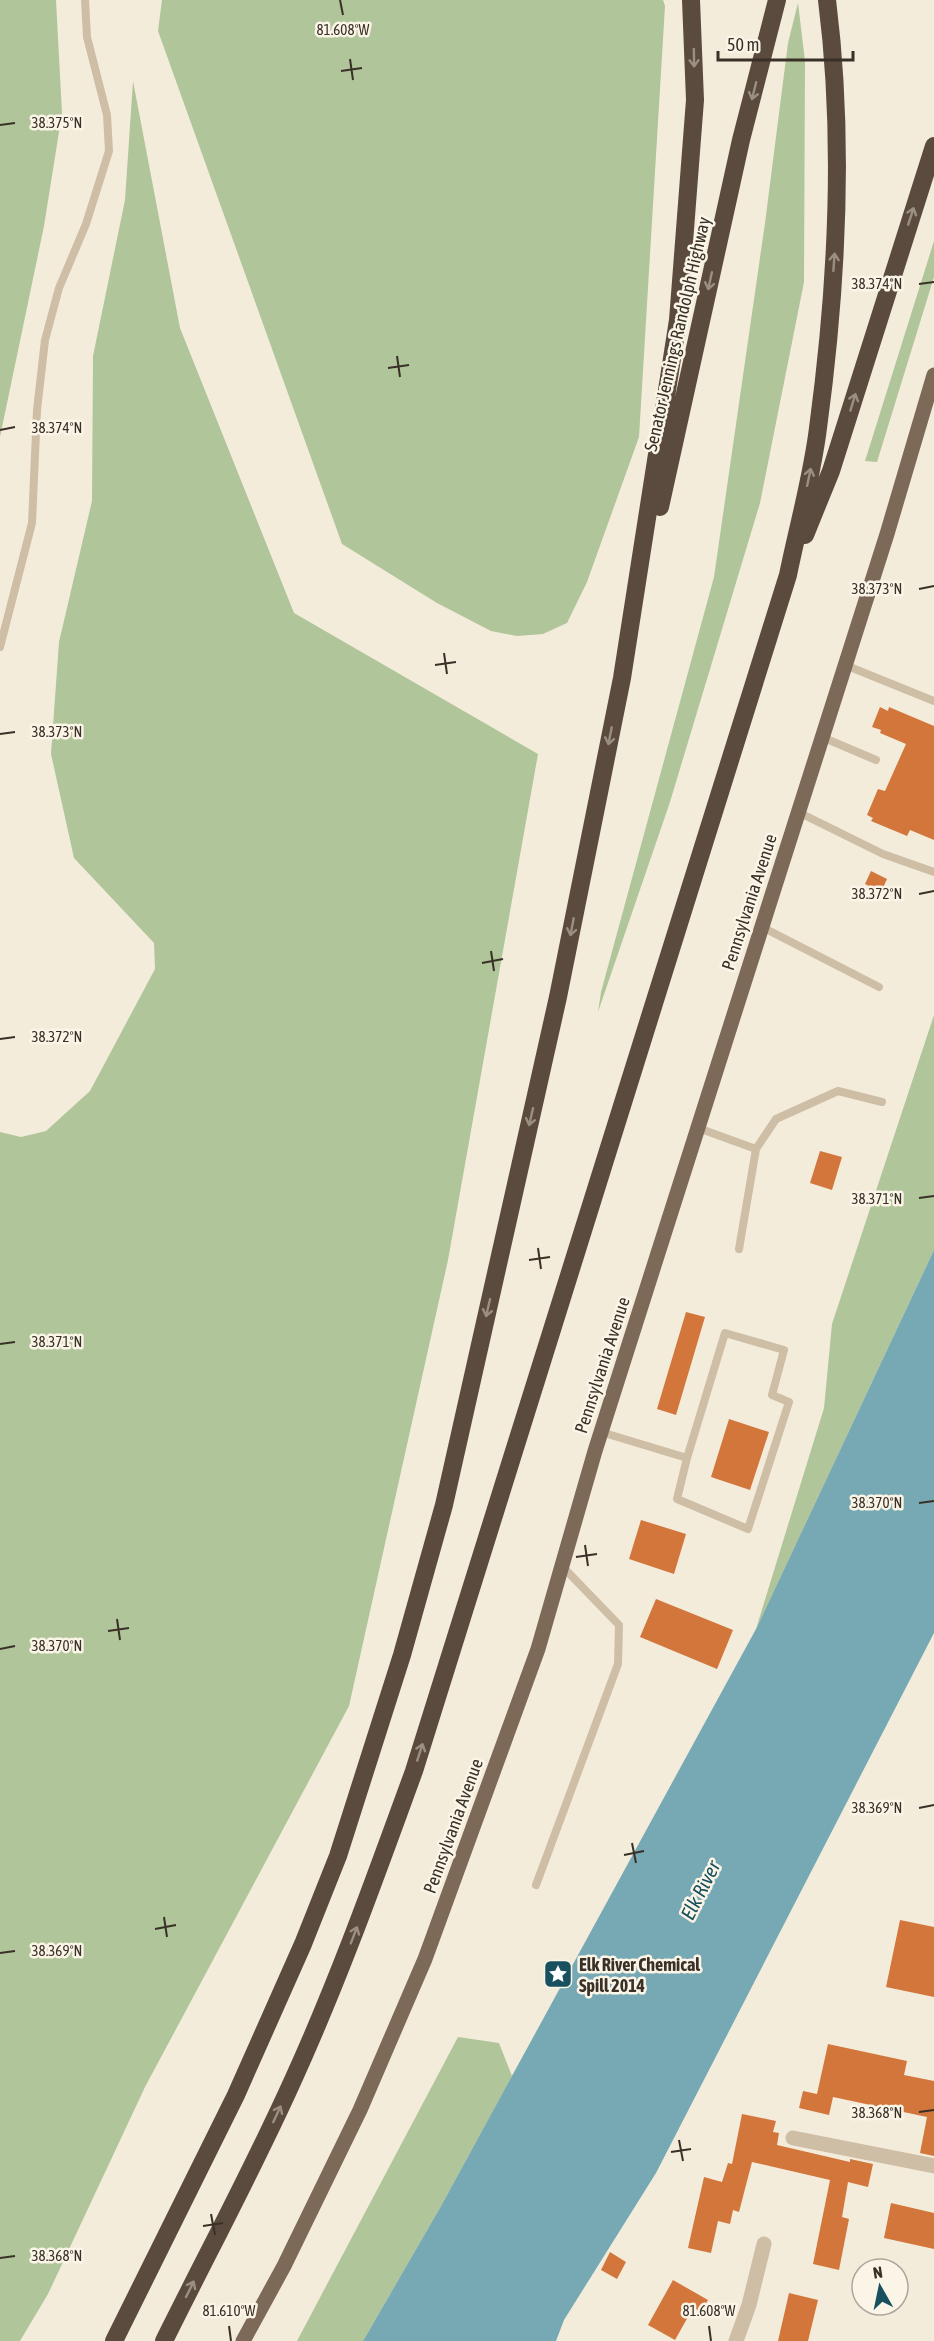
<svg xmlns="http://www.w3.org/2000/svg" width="934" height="2341" font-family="'Asap Condensed',sans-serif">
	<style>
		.green { fill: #b0c599 }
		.water { fill: #77a9b4 }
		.building { fill: #d2763c }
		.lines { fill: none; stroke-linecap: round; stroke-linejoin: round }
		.lane { stroke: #cebea6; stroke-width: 8 }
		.street { stroke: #cebea6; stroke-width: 15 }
		.primary { stroke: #7d6957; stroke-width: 15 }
		.highway { stroke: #5b4b3e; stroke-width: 18 }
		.oneway { stroke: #9b8f82 }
		.ticks { fill: none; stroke: #393027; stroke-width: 2 }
		.labels { text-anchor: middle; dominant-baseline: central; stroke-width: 5; stroke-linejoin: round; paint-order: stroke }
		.street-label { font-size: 18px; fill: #393027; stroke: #fbf5e8 }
		.poi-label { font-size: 18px; font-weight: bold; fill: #393027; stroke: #fbf5e8; text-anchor: start }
		.water-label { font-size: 20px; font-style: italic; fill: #18505f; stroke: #fbf5e8 }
		.ticks-label { font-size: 15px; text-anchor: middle; fill: #393027; stroke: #fbf5e8; stroke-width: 5; stroke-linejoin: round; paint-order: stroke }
	</style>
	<rect width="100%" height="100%" fill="#f4ecdb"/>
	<path class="green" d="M0,0H56L62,113L44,226L0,437Z
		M162,0H663L665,6L639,437L587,582L567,623L543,634L517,636L491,631L437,603L342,544L158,31Z
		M798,3L805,61L804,282L760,503L670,802L598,1012L601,992L714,577L765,223L788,43Z
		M133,81L180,328L294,613L538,754L448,1260L349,1706L145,2087L48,2294L20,2341H0V1132L21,1137L46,1131L90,1091L155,969L154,943L74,858L51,754L59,642L92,501L93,356L125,200Z
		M934,241V277L877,462L865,461Z
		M934,1015V1250L756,1629L824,1408L832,1324Z
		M458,2037L499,2043L512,2076L441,2206L363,2341H297Z"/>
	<path class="water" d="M934,1250V1633L656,2173L564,2320L556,2341H363L441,2206L756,1629Z"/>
	<path class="building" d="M880,707L888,711L889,707L934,726V840L910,830L907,836L871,821L873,818L867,815L878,789L885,791L906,744L880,733L881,730L872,727Z
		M871,871L887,879L881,892L865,884Z
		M820,1151L842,1157L832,1190L810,1183Z
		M686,1312L705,1317L676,1415L657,1409Z
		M729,1419L769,1432L750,1490L711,1477Z
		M641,1520L686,1534L674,1574L629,1559Z
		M656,1599L733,1630L717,1669L640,1637Z
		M900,1920L934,1927V1997L886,1987Z
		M828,2044L907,2061L904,2075L934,2081V2156L920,2153L927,2117L833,2097L829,2115L799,2108L803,2091L817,2094Z
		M742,2114L776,2121L773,2132L779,2133L777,2145L850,2162V2159L873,2164L868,2187L848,2182L842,2217L849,2219L839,2270L813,2264L830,2180L752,2162L739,2212L733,2210L730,2224L718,2221L711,2253L688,2248L704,2177L722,2182L728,2163L732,2164Z
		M891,2203L934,2213V2249L884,2238Z
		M610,2252L626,2262L617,2279L601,2270Z
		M673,2280L708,2300L701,2312L693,2308L675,2340L648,2325Z
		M789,2293L818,2300L808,2341H778Z"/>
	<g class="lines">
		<path class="lane" d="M0,647L32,523L37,410L45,340L59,288L86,224L109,151L107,115L87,37L85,0
			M845,665L934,701
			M822,737L876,760
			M798,812L883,854L934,872
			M762,927L879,987
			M698,1128L756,1149L739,1249
			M756,1149L776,1119L838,1091L882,1102
			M601,1432L687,1458L677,1499L748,1529L789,1402L772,1395L784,1350L725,1333L687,1458
			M536,1885L618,1664L619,1625L562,1566"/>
		<path class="street" d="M793,2138L934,2166
			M736,2341L749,2305L764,2244"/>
		<path class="primary" d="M243,2341L284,2266L360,2110L425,1959L538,1649L595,1451L887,534L934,375"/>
		<path class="highway" d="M660,507L741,140L777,0
			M805,535L831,471L934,146
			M114,2341L236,2095L303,1944L338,1856L402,1655L444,1505L558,997L622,678L678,320L695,100L691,0
			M164,2341C207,2254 253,2169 293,2080C339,1979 376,1875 414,1771L788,575C798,526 812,477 818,428C837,287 845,141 827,0"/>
	</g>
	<defs><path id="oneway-shaft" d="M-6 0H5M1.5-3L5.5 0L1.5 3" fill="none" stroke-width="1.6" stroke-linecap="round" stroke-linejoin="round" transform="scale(1.5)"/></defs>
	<g class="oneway">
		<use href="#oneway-shaft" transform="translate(694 58) rotate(89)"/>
		<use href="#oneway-shaft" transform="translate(754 91) rotate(104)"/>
		<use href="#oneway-shaft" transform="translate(911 216) rotate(-72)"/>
		<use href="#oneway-shaft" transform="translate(834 262) rotate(-86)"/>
		<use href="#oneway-shaft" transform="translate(710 281) rotate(102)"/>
		<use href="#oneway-shaft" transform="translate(853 402) rotate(-73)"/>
		<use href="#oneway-shaft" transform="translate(809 477) rotate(-78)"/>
		<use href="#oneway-shaft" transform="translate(610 736) rotate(101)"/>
		<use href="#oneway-shaft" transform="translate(572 927) rotate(101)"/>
		<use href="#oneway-shaft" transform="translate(531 1117) rotate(103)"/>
		<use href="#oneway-shaft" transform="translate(488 1308) rotate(103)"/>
		<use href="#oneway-shaft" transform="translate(420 1752) rotate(-72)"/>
		<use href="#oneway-shaft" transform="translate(354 1935) rotate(-69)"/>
		<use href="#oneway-shaft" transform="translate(277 2114) rotate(-65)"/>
		<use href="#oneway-shaft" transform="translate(190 2289) rotate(-64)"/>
	</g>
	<path class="ticks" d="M340,0L343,15M350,59L353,80M341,71L362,68M0,125L15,123M919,284L934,282M397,356L400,377M388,368L409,365M0,430L15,427M919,589L934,586M444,653L447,674M435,665L456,662M0,734L15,732M919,894L934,891M491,951L494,971M482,963L503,959M0,1039L15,1037M919,1198L934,1196M538,1248L541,1269M529,1260L550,1257M0,1344L15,1342M919,1503L934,1501M585,1545L588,1566M576,1557L597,1554M117,1619L120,1640M108,1631L129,1628M0,1649L15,1646M919,1808L934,1805M632,1843L636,1863M624,1855L644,1851M164,1917L167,1937M155,1929L176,1925M0,1953L15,1951M919,2112L934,2110M679,2140L683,2161M671,2152L691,2149M211,2214L215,2235M203,2226L223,2223M0,2258L15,2256M229,2326L231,2341M709,2326L711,2341"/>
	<defs>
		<g id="sight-square" transform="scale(1.5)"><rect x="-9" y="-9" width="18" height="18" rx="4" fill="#18505f" stroke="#fbf5e8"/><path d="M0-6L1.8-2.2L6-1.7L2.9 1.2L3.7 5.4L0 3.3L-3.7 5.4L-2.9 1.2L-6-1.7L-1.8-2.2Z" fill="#fff"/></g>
	</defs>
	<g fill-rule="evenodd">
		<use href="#sight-square" x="558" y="1974"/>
	</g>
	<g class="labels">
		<g class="street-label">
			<text transform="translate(677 334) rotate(-77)">Senator Jennings Randolph Highway</text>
			<text transform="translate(749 902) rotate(-72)">Pennsylvania Avenue</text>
			<text transform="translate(602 1365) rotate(-72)">Pennsylvania Avenue</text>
			<text transform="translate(453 1826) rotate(-70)">Pennsylvania Avenue</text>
		</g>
		<g class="poi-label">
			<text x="579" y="1964">Elk River Chemical<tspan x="579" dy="21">Spill 2014</tspan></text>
		</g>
		<g class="water-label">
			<text transform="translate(700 1890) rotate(-63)">Elk River</text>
		</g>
	</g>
	<g class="ticks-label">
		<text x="343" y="35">81.608°W</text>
		<text x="57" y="128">38.375°N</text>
		<text x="877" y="289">38.374°N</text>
		<text x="57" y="433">38.374°N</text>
		<text x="877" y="594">38.373°N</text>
		<text x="57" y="737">38.373°N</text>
		<text x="877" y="899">38.372°N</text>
		<text x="57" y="1042">38.372°N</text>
		<text x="877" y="1204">38.371°N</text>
		<text x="57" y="1347">38.371°N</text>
		<text x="877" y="1508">38.370°N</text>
		<text x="57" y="1651">38.370°N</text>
		<text x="877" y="1813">38.369°N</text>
		<text x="57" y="1956">38.369°N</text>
		<text x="877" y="2118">38.368°N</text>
		<text x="57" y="2261">38.368°N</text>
		<text x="229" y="2316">81.610°W</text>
		<text x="709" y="2316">81.608°W</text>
	</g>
	<g transform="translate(880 2287) rotate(351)"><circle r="28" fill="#fbf5e8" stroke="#ada69b" stroke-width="1.5"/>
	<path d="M0-4.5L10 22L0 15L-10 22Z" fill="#18505f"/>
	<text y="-9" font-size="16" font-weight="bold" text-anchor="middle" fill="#393027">N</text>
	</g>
	<path d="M718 51v9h135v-9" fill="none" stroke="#393027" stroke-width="3"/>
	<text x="727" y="51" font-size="18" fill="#393027" stroke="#fbf5e8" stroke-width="4.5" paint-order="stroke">50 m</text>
</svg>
